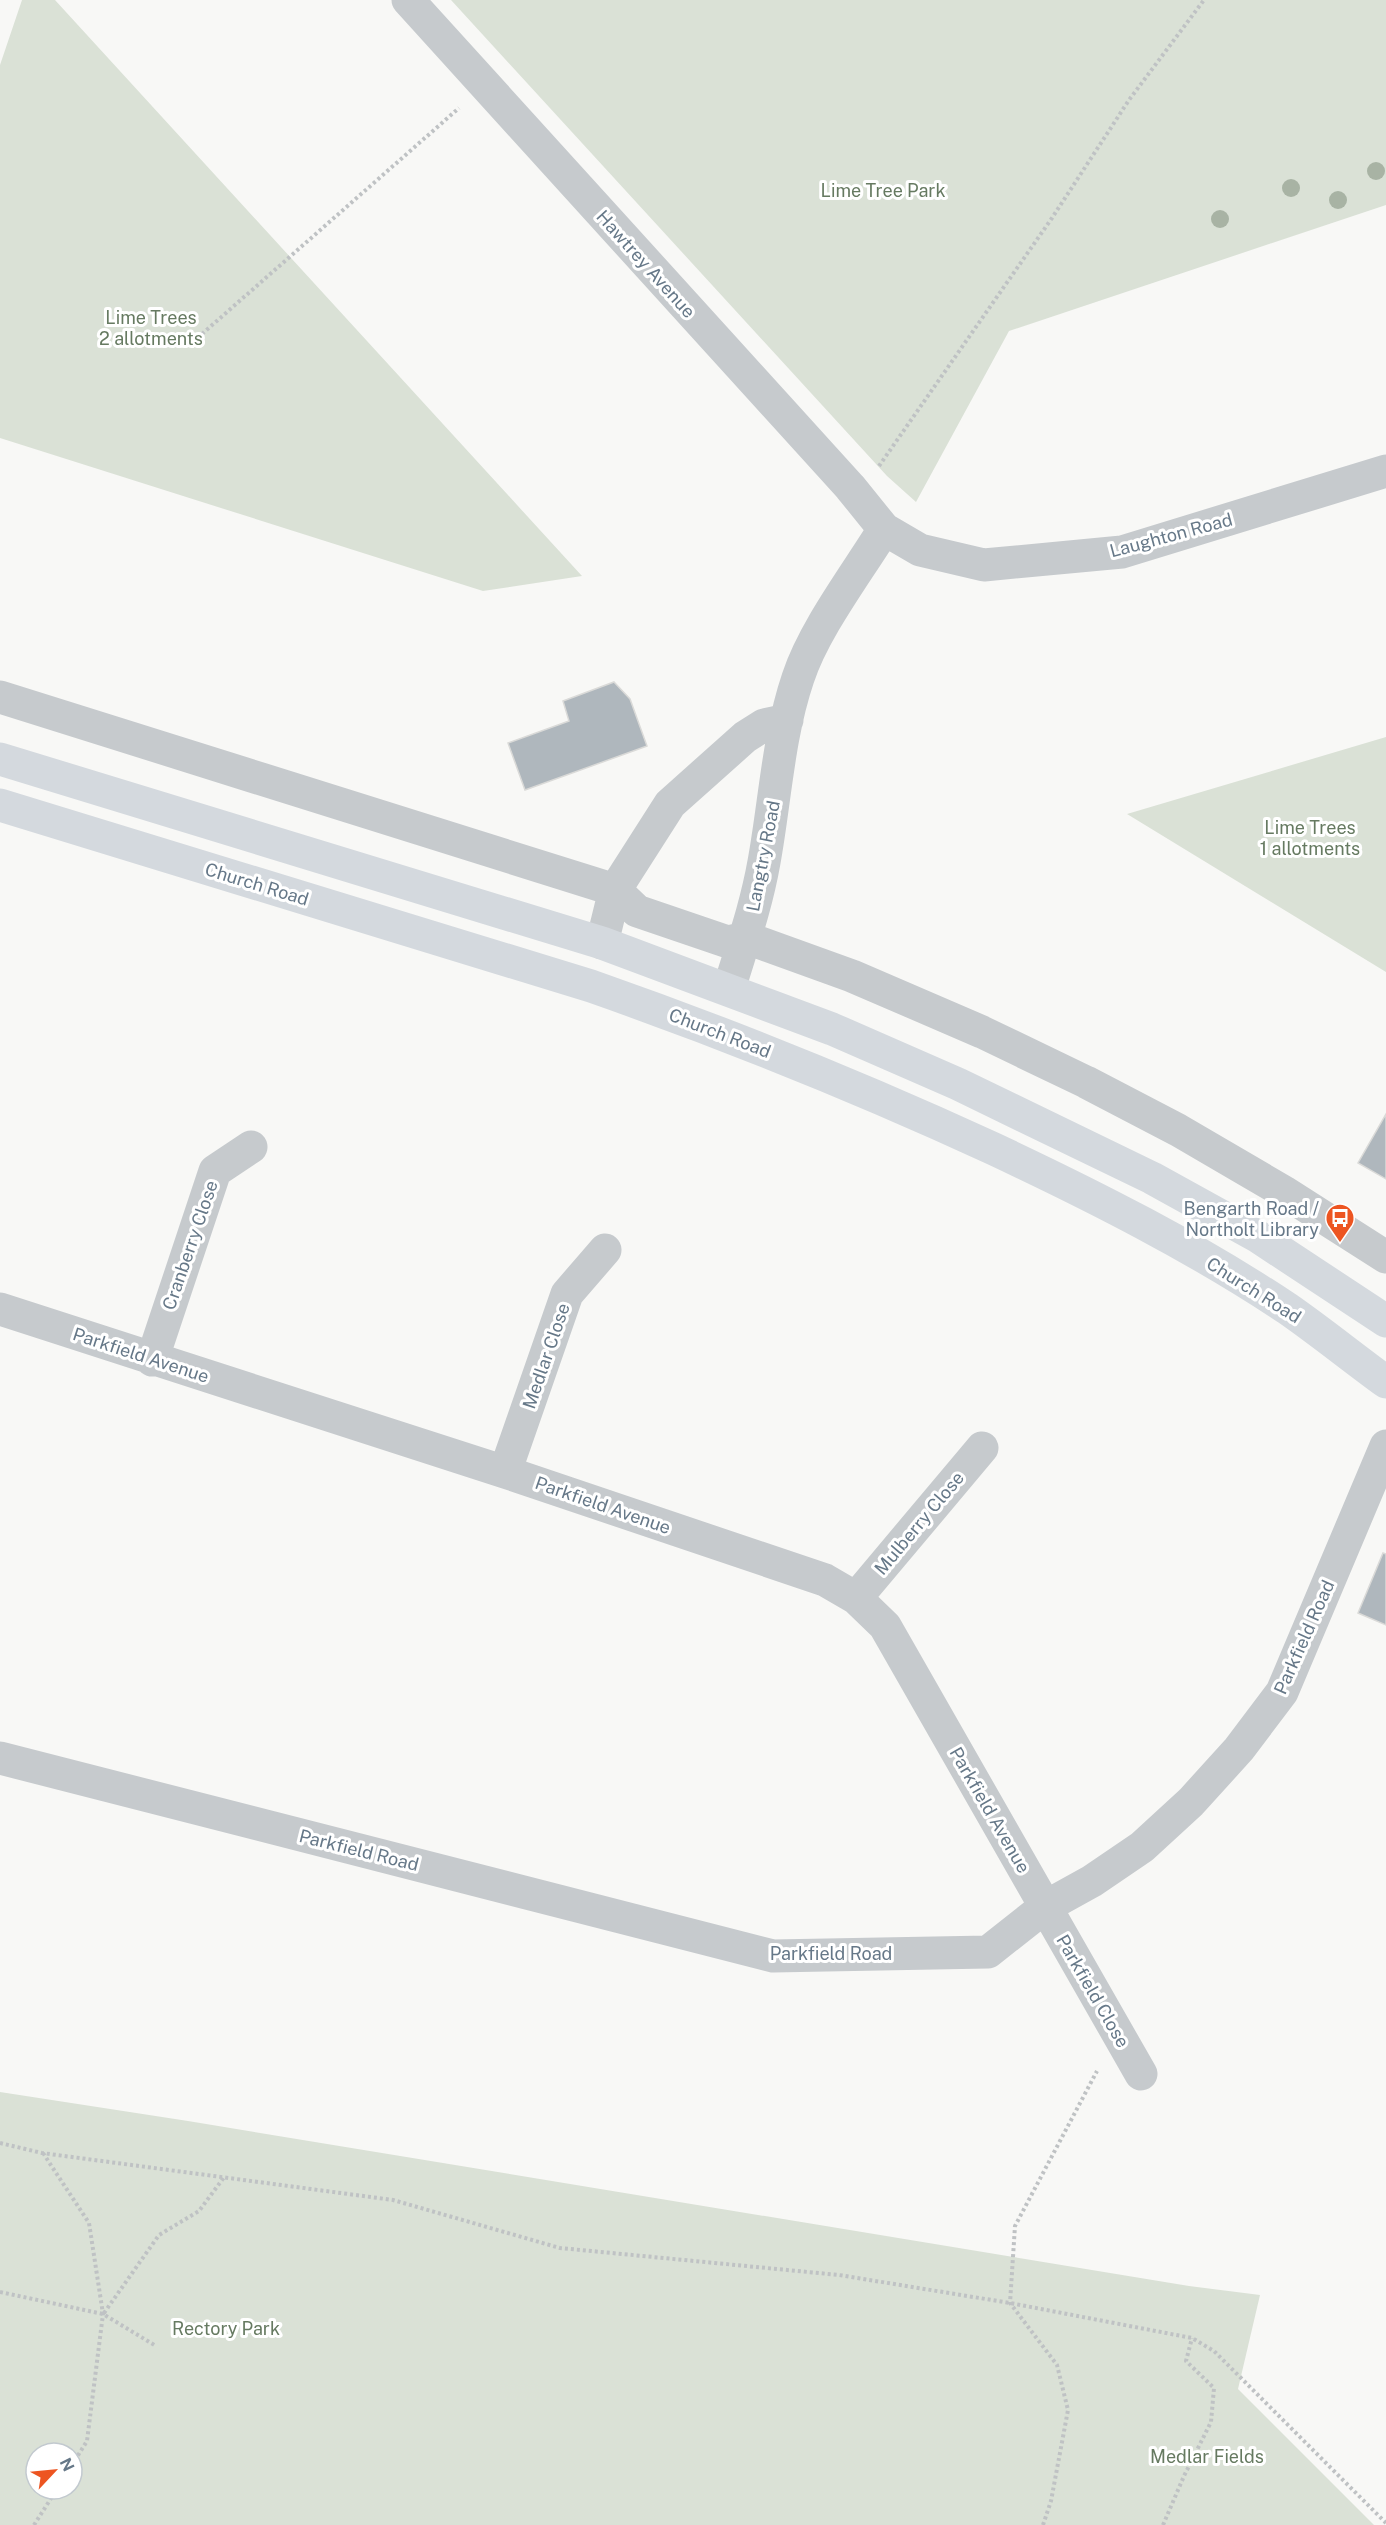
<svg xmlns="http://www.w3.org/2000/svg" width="1386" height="2525" font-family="'Public Sans',sans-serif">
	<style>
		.green { fill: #dae1d6; fill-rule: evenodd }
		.building { fill: #afb7bd; stroke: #dadad8; stroke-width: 1.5 }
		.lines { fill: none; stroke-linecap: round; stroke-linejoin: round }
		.path { stroke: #bfc2c4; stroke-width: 4; stroke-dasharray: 3 3; stroke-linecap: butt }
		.street { stroke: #c6cacd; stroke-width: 33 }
		.highway { stroke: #d4d9de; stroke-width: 33 }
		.tree { fill: #a8b3a4 }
		.labels { text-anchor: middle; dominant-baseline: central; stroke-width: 6; stroke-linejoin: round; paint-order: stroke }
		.park-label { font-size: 18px; fill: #667a61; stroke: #fff }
		.street-label { font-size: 18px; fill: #667888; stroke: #fff }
		.poi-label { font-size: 18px; fill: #667888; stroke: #fff; text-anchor: end }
	</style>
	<rect width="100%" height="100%" fill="#f8f8f6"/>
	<path class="green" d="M22,0H55L582,576L483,591L0,438V65Z
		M451,0H1386V205L1009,331L916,502L887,476Z
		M1386,737V972L1127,814Z
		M0,2092L188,2121L1189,2286L1260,2295L1238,2389L1374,2525H0ZM36,2453H72V2489H36Z"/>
	<path class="building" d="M614,682L630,699L647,746L525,790L508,743L569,721L563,701Z
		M1386,1114V1179L1358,1163Z
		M1383,1553L1386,1554V1625L1358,1613Z"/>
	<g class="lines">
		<path class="path" d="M202,334L459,108
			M879,466L1052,218L1129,100L1204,0
			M0,2143L42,2153L393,2200L560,2248L839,2275L1010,2303L1192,2338L1214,2351L1386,2523
			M43,2153L89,2223L103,2314L87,2441L72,2465
			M0,2292L103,2314L156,2346
			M104,2313L159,2235L199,2211L225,2176
			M34,2525L57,2489
			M1043,2525L1051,2501L1068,2410L1057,2365L1010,2303L1015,2226L1097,2071
			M1163,2525L1184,2476L1211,2422L1214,2388L1186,2361L1192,2338"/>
		<path class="street" d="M408,0L850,487L884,529L920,550L984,565L1122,552L1386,471
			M0,697L615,890L637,911L728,942L747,938L852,976L982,1032L1086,1082L1178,1130L1284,1192L1386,1257
			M602,943L615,890L670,804L745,737L764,725L787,720
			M729,989C742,946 756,907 764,862C775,802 778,737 798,678C814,629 857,573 884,529
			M0,1309L505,1472L825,1580L856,1598L885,1626L1141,2074
			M152,1360L215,1171L251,1147
			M505,1472L567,1294L605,1250
			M856,1598L982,1448
			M0,1758L773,1956L988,1952L1045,1907L1092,1881L1142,1847L1191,1802L1239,1749L1282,1692L1386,1446"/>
		<path class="highway" d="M0,759L602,943L832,1029L958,1084L1152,1178L1257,1236L1386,1321
			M0,805L591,986C728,1034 862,1088 994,1149C1094,1196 1195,1247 1288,1309C1321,1332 1353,1358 1386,1382"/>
	</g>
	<g class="tree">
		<circle cx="1376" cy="171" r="9"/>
		<circle cx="1291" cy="188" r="9"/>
		<circle cx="1338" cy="200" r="9"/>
		<circle cx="1220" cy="219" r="9"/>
	</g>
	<defs>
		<g id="bus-pin" transform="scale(1.5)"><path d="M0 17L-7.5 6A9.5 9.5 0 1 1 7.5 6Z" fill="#ed5521" stroke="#fff"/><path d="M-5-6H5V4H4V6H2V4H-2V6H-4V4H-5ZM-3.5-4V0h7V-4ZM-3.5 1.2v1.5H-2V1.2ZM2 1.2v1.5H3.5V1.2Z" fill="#fff"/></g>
	</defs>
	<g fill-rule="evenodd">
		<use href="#bus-pin" x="1340" y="1218"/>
	</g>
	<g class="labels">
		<g class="park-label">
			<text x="883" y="190">Lime Tree Park</text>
			<text x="151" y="317">Lime Trees<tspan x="151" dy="21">2 allotments</tspan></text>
			<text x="1310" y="827">Lime Trees<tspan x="1310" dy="21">1 allotments</tspan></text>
			<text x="226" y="2328">Rectory Park</text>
			<text x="1207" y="2456">Medlar Fields</text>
		</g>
		<g class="street-label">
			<text transform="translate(646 264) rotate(48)">Hawtrey Avenue</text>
			<text transform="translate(1171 535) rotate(-15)">Laughton Road</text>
			<text transform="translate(763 856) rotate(-79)">Langtry Road</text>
			<text transform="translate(257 884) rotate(17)">Church Road</text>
			<text transform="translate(720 1033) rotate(21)">Church Road</text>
			<text transform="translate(190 1245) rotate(-71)">Cranberry Close</text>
			<text transform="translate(1254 1290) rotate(32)">Church Road</text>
			<text transform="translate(141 1355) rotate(18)">Parkfield Avenue</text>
			<text transform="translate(546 1356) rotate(-71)">Medlar Close</text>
			<text transform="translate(603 1505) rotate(19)">Parkfield Avenue</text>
			<text transform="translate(919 1523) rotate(-50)">Mulberry Close</text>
			<text transform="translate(1304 1637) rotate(-66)">Parkfield Road</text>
			<text transform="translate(990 1810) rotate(60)">Parkfield Avenue</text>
			<text transform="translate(359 1850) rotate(14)">Parkfield Road</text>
			<text x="831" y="1953">Parkfield Road</text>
			<text transform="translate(1093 1991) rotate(60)">Parkfield Close</text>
		</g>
		<g class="poi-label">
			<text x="1319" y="1208">Bengarth Road /<tspan x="1319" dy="21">Northolt Library</tspan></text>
		</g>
	</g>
	<g transform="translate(54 2471) rotate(64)"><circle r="28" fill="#ffffff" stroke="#c2c9cf" stroke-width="1.5"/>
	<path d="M0-4.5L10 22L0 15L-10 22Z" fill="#ed5521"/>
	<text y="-9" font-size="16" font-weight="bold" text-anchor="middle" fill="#667888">N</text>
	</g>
</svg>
